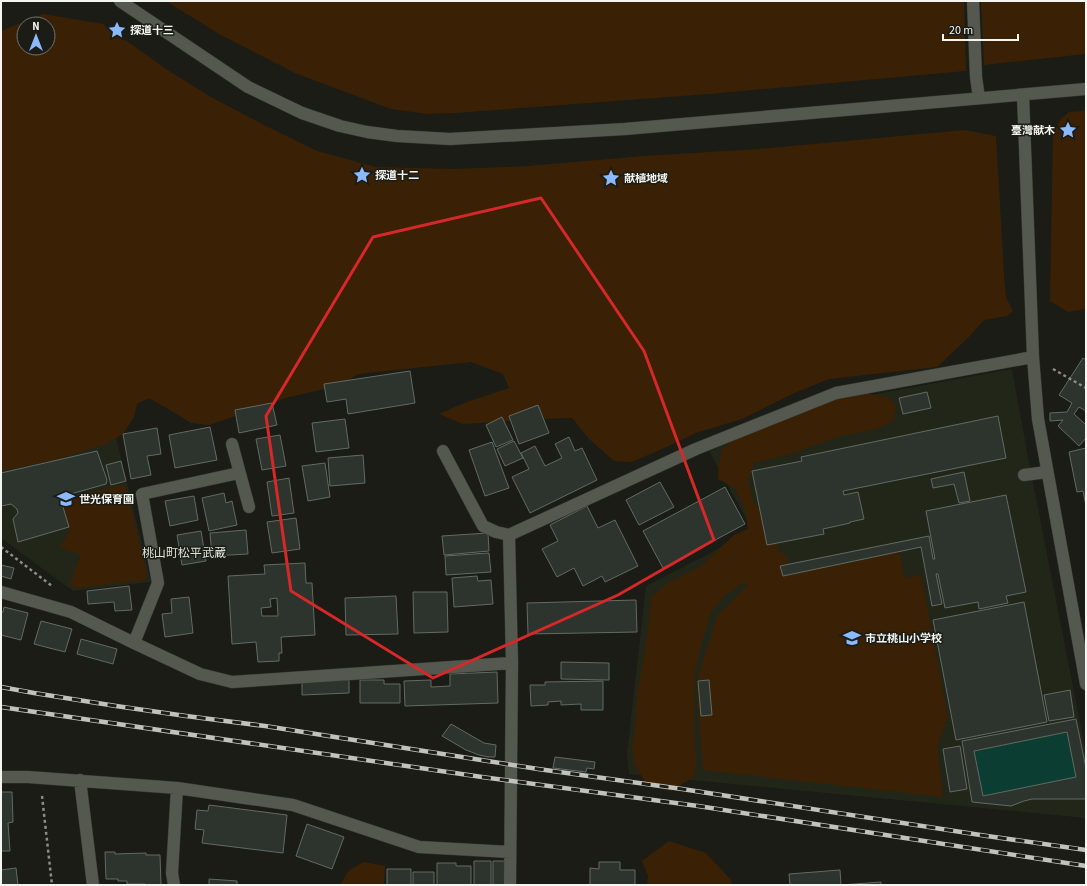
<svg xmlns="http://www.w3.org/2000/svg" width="1087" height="886" font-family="'Source Sans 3','Noto Sans JP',sans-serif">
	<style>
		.built { fill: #222619 }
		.green { fill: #3a2105; fill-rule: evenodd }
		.water { fill: #0c3d32 }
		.building { fill: #2d342e; stroke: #636a64; fill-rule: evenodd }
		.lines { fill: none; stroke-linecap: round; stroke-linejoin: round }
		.minor-casing { stroke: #353732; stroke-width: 13 }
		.path { stroke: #8c8d87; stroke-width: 2.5; stroke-dasharray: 3 3; stroke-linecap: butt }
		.minor { stroke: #55584f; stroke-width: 12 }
		.rail-casing { stroke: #c1c2bd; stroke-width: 4.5 }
		.rail { stroke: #1a1c15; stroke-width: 3; stroke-dasharray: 9; stroke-linecap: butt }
		.marked { fill: none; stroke: #d62828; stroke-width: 3; stroke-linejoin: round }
		.labels { text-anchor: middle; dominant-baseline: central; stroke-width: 3; stroke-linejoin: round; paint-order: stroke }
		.poi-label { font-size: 11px; font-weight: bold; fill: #f4f5f0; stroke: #1a1c15; text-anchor: start }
		.neighbourhood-label { font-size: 12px; fill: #dfe2d7; stroke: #1a1c15 }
	</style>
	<rect width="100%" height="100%" fill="#1a1c15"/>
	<path class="built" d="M1012,369L1028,457L1086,753V818L629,774L627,754L646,586L753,531L709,451L774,424L838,401Z
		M115,433L151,582L73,591L1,538V461Z"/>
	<path class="green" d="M166,1H964L966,71L709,94L455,113L427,114L391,109L295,73L219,34Z
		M981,1H1086V54L984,65Z
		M43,14L103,24L169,71L211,97L262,124L317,151L376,167L453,169L528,166L644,156L758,149L965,130L996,136L1004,275L1006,297L1013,311L1007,316L984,320L969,337L937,367L829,379L792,394L742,419L696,433L671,445L632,462L614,461L589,439L572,418L540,419L463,424L439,414L464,403L509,388L503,374L471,362L358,374L342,385L285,398L266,406L209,425L191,423L175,413L149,398L137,404L134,417L123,434L104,445L50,461L1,471V31ZM24,24H48V48H24Z
		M1086,111V309L1068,312L1050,301L1053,134L1060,120L1069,112Z
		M865,393L888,397L896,407L894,421L873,430L840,436L794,453L754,463L748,480L754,503L772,523L778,550L787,556L788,575L899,552L904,578L921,575L948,717L937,746L943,797L703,770L699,722L697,681L717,616L747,586L743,583L723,597L711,612L704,634L695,670L694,735L696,761L695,776L671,791L646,784L634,763L632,747L635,730L637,696L644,656L652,596L668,583L701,566L734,535L748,529L745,510L735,488L718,479L719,462L722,450L739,435L817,405L847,396Z
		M125,484L147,573L145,580L77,588L69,584L81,555L60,547L70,530L61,500Z
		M669,841L706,853L731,880L732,885H647L648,876L642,861Z
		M364,862L385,866L384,885H340L349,870Z"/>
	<path class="water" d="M1067,732L1076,777L983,796L974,751Z"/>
	<path class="building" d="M1083,358L1086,360V411L1079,407L1074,414L1086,425V438L1079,446L1058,426L1063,420L1050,421V413L1067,412L1072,403L1059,395Z
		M410,371L415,403L348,414L346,399L327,402L324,384Z
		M927,392L931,408L903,414L899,398Z
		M272,403L277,425L239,433L235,410Z
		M538,405L549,433L519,444L509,416Z
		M998,416L1006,458L843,491L844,495L858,492L864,519L850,522V523L823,529L824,534L767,545L752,471L802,461L801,457Z
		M502,417L513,440L496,447L486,425Z
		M345,419L349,448L316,452L312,423Z
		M210,427L217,460L175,468L169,435Z
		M157,428L161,454L147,456L151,475L131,479L123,434Z
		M280,435L286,466L262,470L256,439Z
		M569,437L575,451L582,448L597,480L530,513L512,477L529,469L521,453L535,446L545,466L562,458L555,444Z
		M514,441L523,458L505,466L497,449Z
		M492,442L509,488L485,496L469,450Z
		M1086,448V506L1083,491L1077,492L1069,452Z
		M97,451L107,480L106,484L60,497L69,527L18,542L13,519L18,513L17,509L11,504L1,506V473Z
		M363,455L365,483L330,486L328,458Z
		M121,461L126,481L111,485L106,465Z
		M325,463L330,497L308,501L302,466Z
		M964,472L970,501L959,503L954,484L933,488L931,479Z
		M289,478L294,513L272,516L267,482Z
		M660,482L674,507L639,525L626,500Z
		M725,487L745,524L663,568L643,531Z
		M224,493L226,503L232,501L237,525L209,531L202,498Z
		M1006,495L1026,592L1006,596L1008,603L979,609L978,602L945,608L938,574H936L942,604L932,606L921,547L783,576L780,566L929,536L933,559H935L926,511Z
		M194,496L198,520L170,526L165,501Z
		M587,506L598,528L615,520L638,566L605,582L602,576L583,586L574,568L557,577L542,549L558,541L550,525Z
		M296,518L300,549L272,553L267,522Z
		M246,530L248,554L212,556L210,533Z
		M201,531L206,561L182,565L177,535Z
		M488,533L489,551L444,555L442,536Z
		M489,553L491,572L446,575L445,556Z
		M305,563L306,583H312L315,635L281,637L282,653H279V661L258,662L256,642L232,644L228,576L265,574L264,565ZM277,598L278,616H262L261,608L271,607L270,599Z
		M1,565L14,568L11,579L1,576Z
		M477,576L478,581L491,580L493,604L454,607L452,578Z
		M129,586L132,610L115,611L114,602L88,604L87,591Z
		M413,592H447L448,632L414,633Z
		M396,596L398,634L346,635L345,598Z
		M189,597L193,633L165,637L162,614L172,613L171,599Z
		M636,600L637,632L528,634L527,603Z
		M1024,602L1047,722L956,740L933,620Z
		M4,607L28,613L21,640L1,635V612H3Z
		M41,621L72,629L65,652L34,644Z
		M81,639L117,649L113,664L77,654Z
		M561,662L609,663V680L561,679Z
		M497,672L498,703L405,706L404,681L431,680V687L450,686V674Z
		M349,680V693L302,695V682Z
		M360,680H384V684H400V703H360Z
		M709,680L712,715L701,716L698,681Z
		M603,681V710H581V704L561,705V701L548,702V705L531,706L530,685H545V682Z
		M1070,690L1074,717L1049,721L1044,695Z
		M1076,719L1086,768V799H1032L1024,801L1011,806L972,802L962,741ZM1067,732L1076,777L983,796L974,751Z
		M451,724L484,743L496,745L495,757H488L479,755L466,750L442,736Z
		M960,746L967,789L950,792L943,749Z
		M555,757L595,762L594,769L587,768L586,772L553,768Z
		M1,792H12L13,822L8,823L10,851H1Z
		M209,805L287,815L283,853L202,843L204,830L195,829L197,810L208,811Z
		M307,824L344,837L332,869L296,856Z
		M105,852H115V854L146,853V855H160L161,885H145V884H127V881H118V879H106Z
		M474,861H491V885H474Z
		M493,861H507V885H493Z
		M599,862H620V870H635V885H590V868L599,869Z
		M437,863H456V866H471V885H437Z
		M16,868L18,885H1V870Z
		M387,869H411V885H387Z
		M840,870L841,885L881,882V885H790L789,874Z
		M413,872H434V885H413Z
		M209,879L237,881V885H209Z"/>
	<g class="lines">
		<g class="minor-casing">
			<path id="minor" d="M120,1L248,87L302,113L340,126L367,132L397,136L450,139L625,129L1086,89
				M973,1L976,77L979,98
				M1023,95L1033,357L1038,419L1086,684
				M232,444L249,507
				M443,451L483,526L496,532L509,535
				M1024,475L1047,472
				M1,592L71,612L134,643L200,674L232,682L512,663
				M134,643L158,583L142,494L239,473
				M1,777H28L177,788L293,805L419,847L510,852
				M80,780L93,885
				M174,885L172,873L177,788
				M510,885L512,663L509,535L696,449L836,393L1033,357"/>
		</g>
		<path class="path" d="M1053,369L1086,388
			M1,547L52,586
			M42,796L52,885"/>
		<use href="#minor" class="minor"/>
		<g class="rail-casing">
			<path id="rail" d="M1,687L34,693L116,706L186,716L265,726L538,769L682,789L987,836L1086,850
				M1,707L482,777L698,806L1086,866"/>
		</g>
		<use href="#rail" class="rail"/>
	</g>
	<path class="marked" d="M541,198L644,351L714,540L618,595L433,678L291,591L266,416L373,237Z"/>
	<defs>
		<g id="sight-bare" transform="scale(1.38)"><path d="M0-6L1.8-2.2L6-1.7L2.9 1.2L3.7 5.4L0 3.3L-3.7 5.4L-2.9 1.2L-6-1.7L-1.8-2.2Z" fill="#8cb9fc" stroke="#1a1c15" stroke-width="2.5" paint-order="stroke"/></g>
		<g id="school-bare" transform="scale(1.38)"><path d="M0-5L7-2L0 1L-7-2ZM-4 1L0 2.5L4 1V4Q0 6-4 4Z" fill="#8cb9fc" stroke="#1a1c15" stroke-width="2.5" paint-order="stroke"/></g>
	</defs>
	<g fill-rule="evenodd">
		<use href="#sight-bare" x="117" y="30"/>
		<use href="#sight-bare" x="1068" y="130"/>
		<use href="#sight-bare" x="362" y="175"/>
		<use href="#sight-bare" x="611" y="178"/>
		<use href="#school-bare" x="66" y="499"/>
		<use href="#school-bare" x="852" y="638"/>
	</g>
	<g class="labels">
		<g class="poi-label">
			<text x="130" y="30">探道十三</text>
			<text x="1055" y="130" text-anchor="end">臺灣献木</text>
			<text x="375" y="175">探道十二</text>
			<text x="624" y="178">献植地域</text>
			<text x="79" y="499">世光保育園</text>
			<text x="865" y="638">市立桃山小学校</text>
		</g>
		<g class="neighbourhood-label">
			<text x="184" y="553">桃山町松平武蔵</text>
		</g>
	</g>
	<rect width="1087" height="886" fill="none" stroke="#f4f5f0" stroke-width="4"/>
	<g transform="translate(36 36)"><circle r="19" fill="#1a1c15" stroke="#71736d"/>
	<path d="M0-3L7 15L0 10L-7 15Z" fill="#8cb9fc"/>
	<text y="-6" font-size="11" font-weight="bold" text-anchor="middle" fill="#f4f5f0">N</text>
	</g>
	<path d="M943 34v6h75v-6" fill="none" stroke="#f4f5f0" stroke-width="2"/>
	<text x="949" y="34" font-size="12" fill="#f4f5f0" stroke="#1a1c15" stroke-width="3" paint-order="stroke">20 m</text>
</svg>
